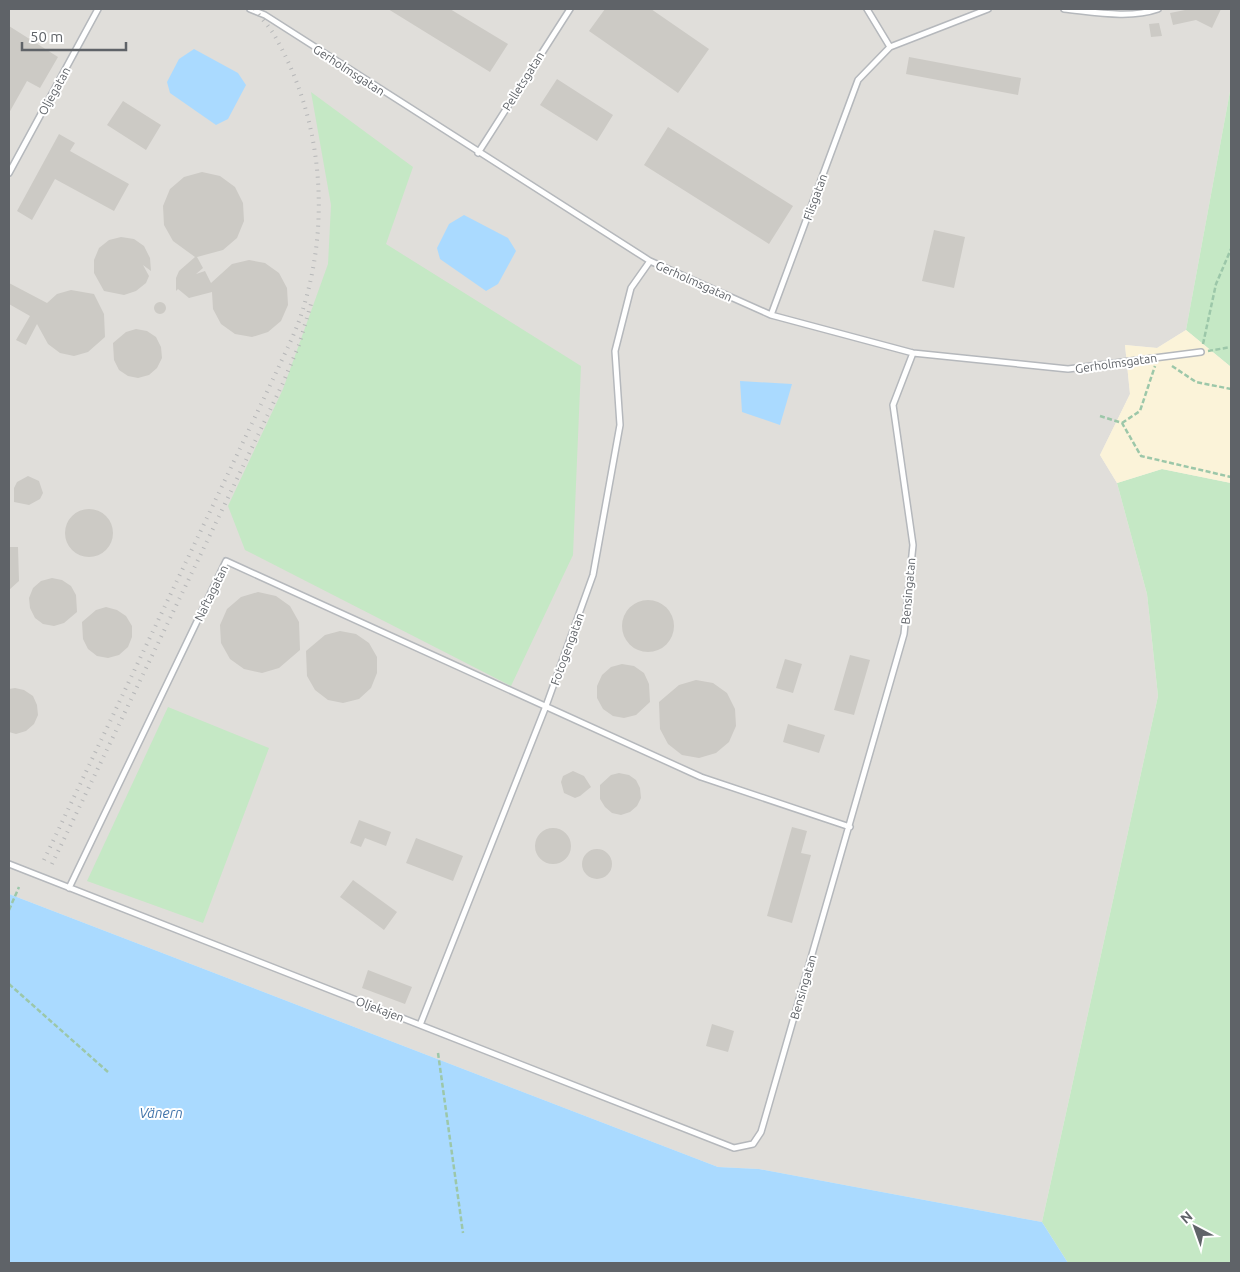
<svg xmlns="http://www.w3.org/2000/svg" width="1240" height="1272" font-family="Ubuntu,sans-serif">
	<style>
		.industrial { fill: #e0deda }
		.green { fill: #c5e8c5 }
		.sand { fill: #fbf3d9 }
		.water { fill: #aadaff }
		.building { fill: #cccac5 }
		.lines { fill: none; stroke-linecap: round; stroke-linejoin: round }
		.service-casing { stroke: #b5b8bc; stroke-width: 8 }
		.path { stroke: #9cc7a9; stroke-width: 2.5; stroke-dasharray: 5 2.5; stroke-linecap: butt }
		.service { stroke: #fff; stroke-width: 5 }
		.rail { stroke: #b6b7b8; stroke-width: 4; stroke-dasharray: 1 6; stroke-linecap: butt }
		.labels { text-anchor: middle; dominant-baseline: central; stroke-width: 4; stroke-linejoin: round; paint-order: stroke }
		.street-label { font-size: 12px; fill: #5f6368; stroke: #fff }
		.water-label { font-size: 14px; font-style: italic; fill: #4174aa; stroke: #fff }
	</style>
	<rect width="100%" height="100%" fill="#f1efe8"/>
	<path class="industrial" d="M9,9H1231V86L1186,330L1157,348L1125,345L1130,394L1100,455L1117,483L1147,594L1158,696L1042,1222L759,1169L718,1167L9,894Z"/>
	<path class="green" d="M1231,86V367L1186,330Z
		M311,92L413,167L386,244L581,366L573,555L511,686L245,550L228,506L283,389L328,264L331,205Z
		M1162,469L1231,483V1263H1068L1042,1222L1158,696L1147,594L1117,483Z
		M168,707L269,748L203,923L87,881Z"/>
	<path class="sand" d="M1186,330L1231,367V483L1162,469L1117,483L1100,455L1130,394L1125,345L1157,348Z"/>
	<path class="water" d="M194,49L238,73L246,85L228,119L216,125L170,93L167,82L179,59Z
		M464,215L508,238L516,251L498,284L486,291L440,259L437,248L449,224Z
		M740,381L792,384L780,425L742,412Z
		M9,894L718,1167L759,1169L1042,1222L1068,1263H9Z"/>
	<path class="building" d="M388,9H450L508,44L490,72Z
		M605,9H651L709,49L678,93L589,31Z
		M1190,9H1221L1212,28L1196,20L1173,25L1170,13Z
		M1159,23L1162,36L1151,37L1149,24Z
		M9,26L58,57L40,88L27,81L9,113Z
		M909,57L1021,78L1018,95L906,74Z
		M557,79L613,115L597,141L540,105Z
		M123,101L161,125L146,150L107,125Z
		M668,127L793,206L769,244L644,165Z
		M59,134L75,143L70,151L129,184L114,211L55,179L32,220L17,211Z
		M202,172L220,176L235,187L243,203L244,221L237,238L223,250L197,257L203,268L196,274L205,271L211,283L232,264L249,260L265,263L279,273L287,288L288,305L281,321L268,332L252,337L235,334L221,324L213,309L212,292L189,298L178,289L176,291V278L179,271L195,257L173,241L164,225L163,206L170,189L184,177Z
		M934,230L965,237L954,288L922,281Z
		M121,237L134,239L144,246L150,258L151,271L143,265L149,276L146,283L136,291L124,295L104,291L94,273V260L99,248L109,240Z
		M9,283L47,303L57,294L71,290L94,294L104,314L105,337L88,352L74,356L60,353L48,344L37,324L26,345L16,340L30,316L9,304Z
		M154 308a6 6 0 1 1 12 0a6 6 0 1 1-12 0Z
		M136,329L147,331L156,337L161,347L162,358L157,368L149,375L138,378L128,376L119,370L114,360L113,343L126,332Z
		M28,476L39,481L43,493L40,499L29,505L14,502V488L17,482Z
		M65 533a24 24 0 1 1 48 0a24 24 0 1 1-48 0Z
		M9,547H18L19,581L9,590Z
		M52,578L62,580L71,586L76,595L77,612L64,623L54,626L43,624L35,618L30,608L29,598L33,588L41,581Z
		M258,592L276,596L290,606L299,622L300,650L279,668L262,673L244,669L230,659L221,643L220,625L227,609L241,597Z
		M622 626a26 26 0 1 1 52 0a26 26 0 1 1-52 0Z
		M106,607L117,610L126,616L132,626V637L128,647L119,655L108,658L97,656L88,649L83,639L82,622L96,610Z
		M340,631L356,634L369,643L377,657V673L371,688L359,699L343,703L328,700L315,690L307,676L306,651L325,635Z
		M850,655L870,660L854,715L834,710Z
		M785,659L802,664L793,693L776,688Z
		M622,664L634,666L644,673L649,684L650,702L636,715L624,718L613,716L603,709L597,698V686L602,675L611,667Z
		M696,680L713,683L727,693L735,709L736,726L729,742L716,753L699,758L682,755L668,744L660,729L659,702L679,685Z
		M15,688L24,690L33,696L37,705L38,715L34,724L26,731L16,734L9,732V689Z
		M788,724L825,735L819,753L783,742Z
		M573,771L584,776L591,787L580,796L575,798L564,793L561,782L563,776Z
		M619,773L629,775L636,780L640,788L641,798L637,806L630,812L621,815L612,813L605,807L600,799V785L611,775Z
		M359,820L391,832L386,846L365,838L361,847L350,843Z
		M792,827L807,831L801,853L811,855L792,923L767,916Z
		M535 846a18 18 0 1 1 36 0a18 18 0 1 1-36 0Z
		M416,838L463,856L453,881L406,863Z
		M582 864a15 15 0 1 1 30 0a15 15 0 1 1-30 0Z
		M353,880L397,912L384,930L340,897Z
		M368,970L412,987L405,1004L362,988Z
		M712,1024L734,1031L728,1052L706,1046Z"/>
	<g class="lines">
		<g class="service-casing">
			<path id="service" d="M250,9L265,15L650,261L771,315L913,353L1068,369L1201,352
				M867,9L890,47
				M1064,9C1094,12 1130,19 1158,9
				M478,153L570,9
				M9,173L98,9
				M771,315L858,80L890,47L988,9
				M9,864L734,1148L753,1144L761,1132L904,634L913,545L893,405L913,353
				M69,888L226,561L701,777L850,827
				M420,1025L546,706L593,575L620,425L615,351L631,288L650,261"/>
		</g>
		<path class="path" d="M1203,344L1216,284L1231,249
			M1208,351L1231,347
			M1172,366L1196,382L1231,389
			M1100,416L1122,423L1141,456L1231,477
			M1122,423L1140,411L1155,366
			M9,910L19,887
			M9,984L108,1072
			M438,1053L463,1233"/>
		<use href="#service" class="service"/>
		<path class="rail" d="M44,860L274,377C282,359 292,340 299,321C332,228 324,119 273,33C268,25 260,17 255,9
			M52,864L283,383L299,345L311,304"/>
	</g>
	<g class="labels">
		<g class="street-label">
			<text transform="translate(349 70) rotate(33)">Gerholmsgatan</text>
			<text transform="translate(523 81) rotate(-58)">Pelletsgatan</text>
			<text transform="translate(54 91) rotate(-61)">Oljegatan</text>
			<text transform="translate(815 197) rotate(-70)">Flisgatan</text>
			<text transform="translate(694 281) rotate(24)">Gerholmsgatan</text>
			<text transform="translate(1116 363) rotate(-8)">Gerholmsgatan</text>
			<text transform="translate(908 591) rotate(-85)">Bensingatan</text>
			<text transform="translate(211 593) rotate(-64)">Naftagatan</text>
			<text transform="translate(567 649) rotate(-70)">Fotogengatan</text>
			<text transform="translate(803 987) rotate(-74)">Bensingatan</text>
			<text transform="translate(380 1009) rotate(21)">Oljekajen</text>
		</g>
		<g class="water-label">
			<text x="161" y="1113">Vänern</text>
		</g>
	</g>
	<rect width="1240" height="1272" fill="none" stroke="#5f6368" stroke-width="20"/>
	<g transform="translate(1195 1227) rotate(319)" stroke="#ffffff" stroke-width="4" paint-order="stroke">
	<path d="M0-4L9 19L0 12L-9 19Z" fill="#5f6368"/>
	<text y="-8" font-size="14" font-weight="bold" text-anchor="middle" fill="#5f6368">N</text>
	</g>
	<path d="M22 42v8h104v-8" fill="none" stroke="#5f6368" stroke-width="2.5"/>
	<text x="30" y="42" font-size="15" fill="#5f6368" stroke="#ffffff" stroke-width="4" paint-order="stroke">50 m</text>
</svg>
